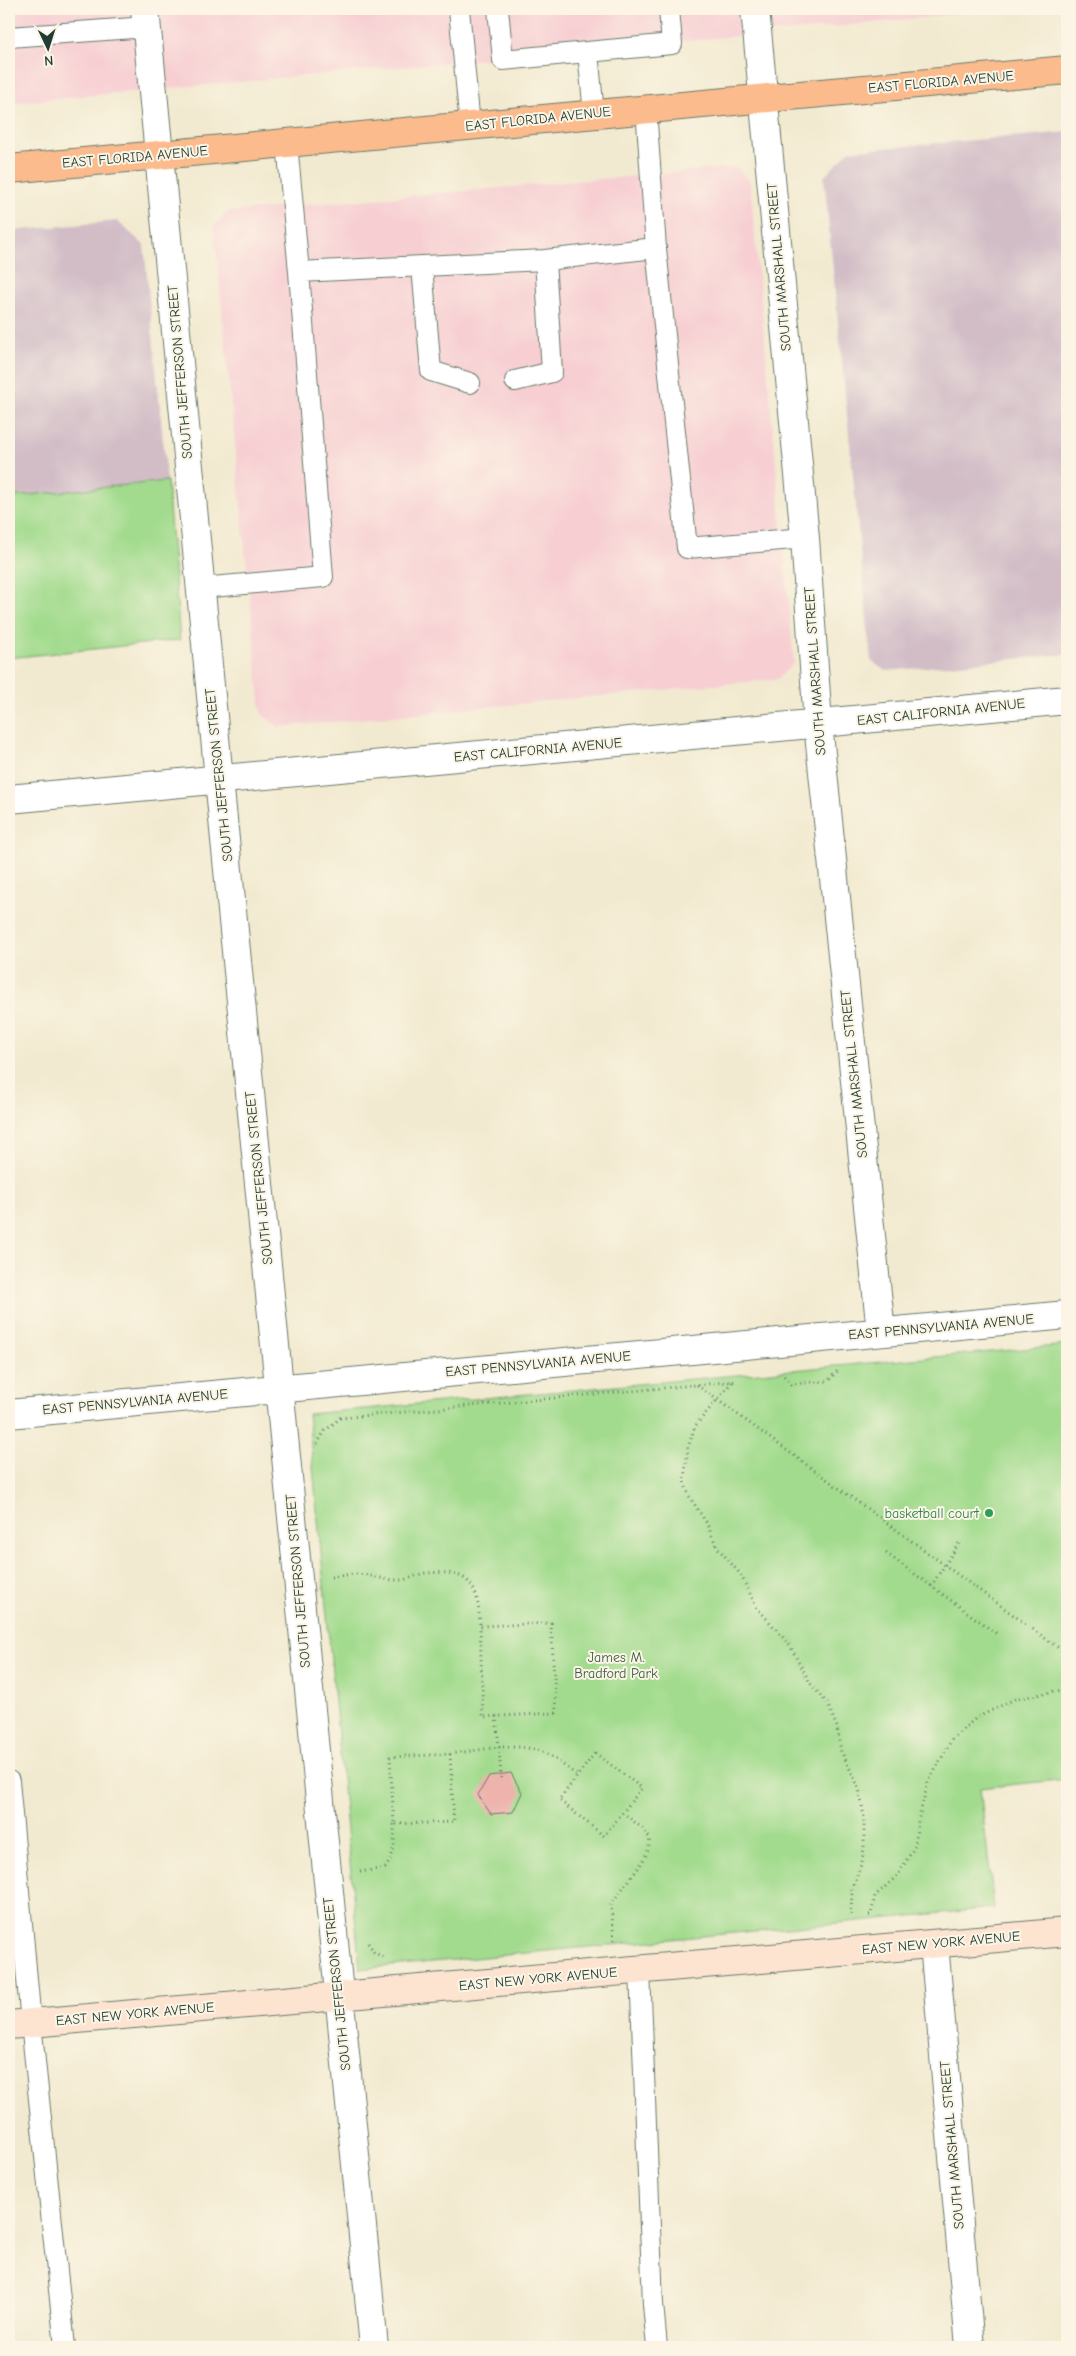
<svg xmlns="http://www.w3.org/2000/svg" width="1076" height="2356" font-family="'Comic Neue',sans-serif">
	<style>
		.built { fill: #f7cfd3 }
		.industrial { fill: #d2bdc7 }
		.green { fill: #a3db8e; stroke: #618c61 }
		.building { fill: #eeb3ad }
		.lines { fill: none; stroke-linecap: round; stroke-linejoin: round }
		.lane-casing { stroke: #697a6b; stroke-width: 22 }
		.street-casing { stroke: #697a6b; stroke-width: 30 }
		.secondary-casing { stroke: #697a6b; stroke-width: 30 }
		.primary-casing { stroke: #697a6b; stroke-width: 30 }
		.path { stroke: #697a6b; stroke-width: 3; stroke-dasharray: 1 4; stroke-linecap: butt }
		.lane { stroke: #fff; stroke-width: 20 }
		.street { stroke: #fff; stroke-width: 28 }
		.secondary { stroke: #fde4d1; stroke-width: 28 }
		.primary { stroke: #fbbb8d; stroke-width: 28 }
		.leisure-dot { fill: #2e9e5b; stroke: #fcf5e5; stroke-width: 2 }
		.labels { text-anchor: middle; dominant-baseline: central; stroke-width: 4; stroke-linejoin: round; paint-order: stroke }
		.street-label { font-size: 14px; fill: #1f3d34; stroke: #fcf5e5 }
		.leisure-label { font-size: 14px; fill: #27864d; stroke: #fcf5e5; text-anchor: end }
		.park-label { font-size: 14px; fill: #395d46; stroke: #fcf5e5 }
	</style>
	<rect width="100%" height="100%" fill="#fcf5e5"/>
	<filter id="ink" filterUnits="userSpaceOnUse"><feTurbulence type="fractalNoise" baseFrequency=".02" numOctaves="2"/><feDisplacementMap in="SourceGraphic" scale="10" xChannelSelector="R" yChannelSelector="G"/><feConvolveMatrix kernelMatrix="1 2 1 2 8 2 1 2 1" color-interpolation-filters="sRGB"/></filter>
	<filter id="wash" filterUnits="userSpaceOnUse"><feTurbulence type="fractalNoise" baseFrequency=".0096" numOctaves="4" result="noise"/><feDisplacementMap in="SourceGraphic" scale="20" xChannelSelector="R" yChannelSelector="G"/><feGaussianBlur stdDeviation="1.12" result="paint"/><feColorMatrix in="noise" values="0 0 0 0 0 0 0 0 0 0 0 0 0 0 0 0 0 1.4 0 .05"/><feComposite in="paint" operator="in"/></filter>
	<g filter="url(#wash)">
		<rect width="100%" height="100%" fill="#f2ead0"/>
		<path class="built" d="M9,9H1005L813,29L9,103Z
			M736,167L750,181L794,663L778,679L278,727L261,713L214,227L227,212Z"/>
		<path class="industrial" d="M1067,132V654L886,671L871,661L824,177L849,151Z
			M117,221L144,245L167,481L9,497V231Z"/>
		<path class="green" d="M167,481L180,640L9,658V497Z
			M1067,1345V1779L980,1788L994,1908L360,1969L308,1414Z"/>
		<g id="blocks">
			<path class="building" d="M511,1773L522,1793L513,1812L491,1814L478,1795L489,1776Z"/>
		</g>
	</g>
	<g filter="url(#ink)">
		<use href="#blocks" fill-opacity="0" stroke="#697a6b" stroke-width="1"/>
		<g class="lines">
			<g class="lane-casing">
				<path id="lane" d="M459,9L470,126
					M498,9L503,60L672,44L669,9
					M9,37L147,27
					M588,52L594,114
					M646,109L656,248
					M287,143L299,272
					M422,267L431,371L470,383
					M515,381L552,372L545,260
					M201,588L323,577L299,272L545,260L656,248L687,548L805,538
					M9,1781L31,2023L65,2347
					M640,1970L653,2304L657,2347"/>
			</g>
			<g class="street-casing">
				<path id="street" d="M145,9L219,779L374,2347
					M755,9L805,538L818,724L881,1332
					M9,799L1067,700
					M9,1414L1067,1315
					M934,1944L970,2347"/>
			</g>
			<g class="secondary-casing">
				<path id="secondary" d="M9,2025L1067,1932"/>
			</g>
			<g class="primary-casing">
				<path id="primary" d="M9,169L1067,70"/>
			</g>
			<path class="path" d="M784,1376L791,1384L828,1381L838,1370
				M732,1382L695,1426L688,1448L684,1481L689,1496L706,1522L717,1547L741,1575L757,1608L789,1644L810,1683L827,1703L837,1727L841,1751L859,1788L864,1817V1847L862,1862L852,1889L851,1918
				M697,1385L1067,1654
				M317,1444L325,1431L340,1418L738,1381
				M886,1553L997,1634
				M331,1577C340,1576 349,1574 358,1574C372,1575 386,1581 400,1580C409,1580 417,1574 426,1573C472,1569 478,1586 480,1626
				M931,1586L960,1542
				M551,1623L556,1713L483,1717L480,1626Z
				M595,1753L642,1788L604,1836L559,1800Z
				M450,1754L454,1822L394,1824L390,1757L450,1754L499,1747L496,1716
				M501,1778L499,1747C542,1746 544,1751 578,1776
				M360,1872L385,1868C396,1854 394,1841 394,1824
				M869,1915H871L875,1896L898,1875L915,1846L918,1821L928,1783L952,1739L976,1718L1015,1699L1067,1689
				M614,1940L611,1905C619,1889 660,1851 647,1834C641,1826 631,1820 624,1813
				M368,1943L374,1952L385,1959"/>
			<use href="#lane" class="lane"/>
			<use href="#street" class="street"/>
			<use href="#secondary" class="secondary"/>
			<use href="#primary" class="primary"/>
		</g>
	</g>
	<circle class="leisure-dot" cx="989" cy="1513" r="5"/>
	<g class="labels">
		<g class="street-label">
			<text transform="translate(941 82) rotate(-5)">EAST FLORIDA AVENUE</text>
			<text transform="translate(538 119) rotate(-6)">EAST FLORIDA AVENUE</text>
			<text transform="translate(135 157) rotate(-5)">EAST FLORIDA AVENUE</text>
			<text transform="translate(779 267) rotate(-95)">SOUTH MARSHALL STREET</text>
			<text transform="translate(180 372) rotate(-95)">SOUTH JEFFERSON STREET</text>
			<text transform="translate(815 671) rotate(-94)">SOUTH MARSHALL STREET</text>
			<text transform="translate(941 712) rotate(-6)">EAST CALIFORNIA AVENUE</text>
			<text transform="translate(538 750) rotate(-5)">EAST CALIFORNIA AVENUE</text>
			<text transform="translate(219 775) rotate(-96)">SOUTH JEFFERSON STREET</text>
			<text transform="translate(854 1074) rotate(-96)">SOUTH MARSHALL STREET</text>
			<text transform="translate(259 1178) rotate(-96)">SOUTH JEFFERSON STREET</text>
			<text transform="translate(941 1327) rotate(-5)">EAST PENNSYLVANIA AVENUE</text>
			<text transform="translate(538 1364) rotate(-5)">EAST PENNSYLVANIA AVENUE</text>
			<text transform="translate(135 1402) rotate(-5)">EAST PENNSYLVANIA AVENUE</text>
			<text transform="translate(298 1581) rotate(-95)">SOUTH JEFFERSON STREET</text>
			<text transform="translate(941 1943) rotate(-5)">EAST NEW YORK AVENUE</text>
			<text transform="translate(538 1979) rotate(-5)">EAST NEW YORK AVENUE</text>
			<text transform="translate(337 1984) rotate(-96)">SOUTH JEFFERSON STREET</text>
			<text transform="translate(135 2014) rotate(-5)">EAST NEW YORK AVENUE</text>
			<text transform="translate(952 2145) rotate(-95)">SOUTH MARSHALL STREET</text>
		</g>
		<g class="leisure-label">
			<text x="979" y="1513">basketball court</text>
		</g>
		<g class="park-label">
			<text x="616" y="1657">James M.<tspan x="616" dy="16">Bradford Park</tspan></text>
		</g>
	</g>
	<rect width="1076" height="2356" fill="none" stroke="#fcf5e5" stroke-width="30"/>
	<g transform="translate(48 48) rotate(176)" stroke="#fcf5e5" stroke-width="4" paint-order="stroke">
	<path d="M0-4L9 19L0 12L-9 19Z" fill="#1f3d34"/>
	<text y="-8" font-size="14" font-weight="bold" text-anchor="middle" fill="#1f3d34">N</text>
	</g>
</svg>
